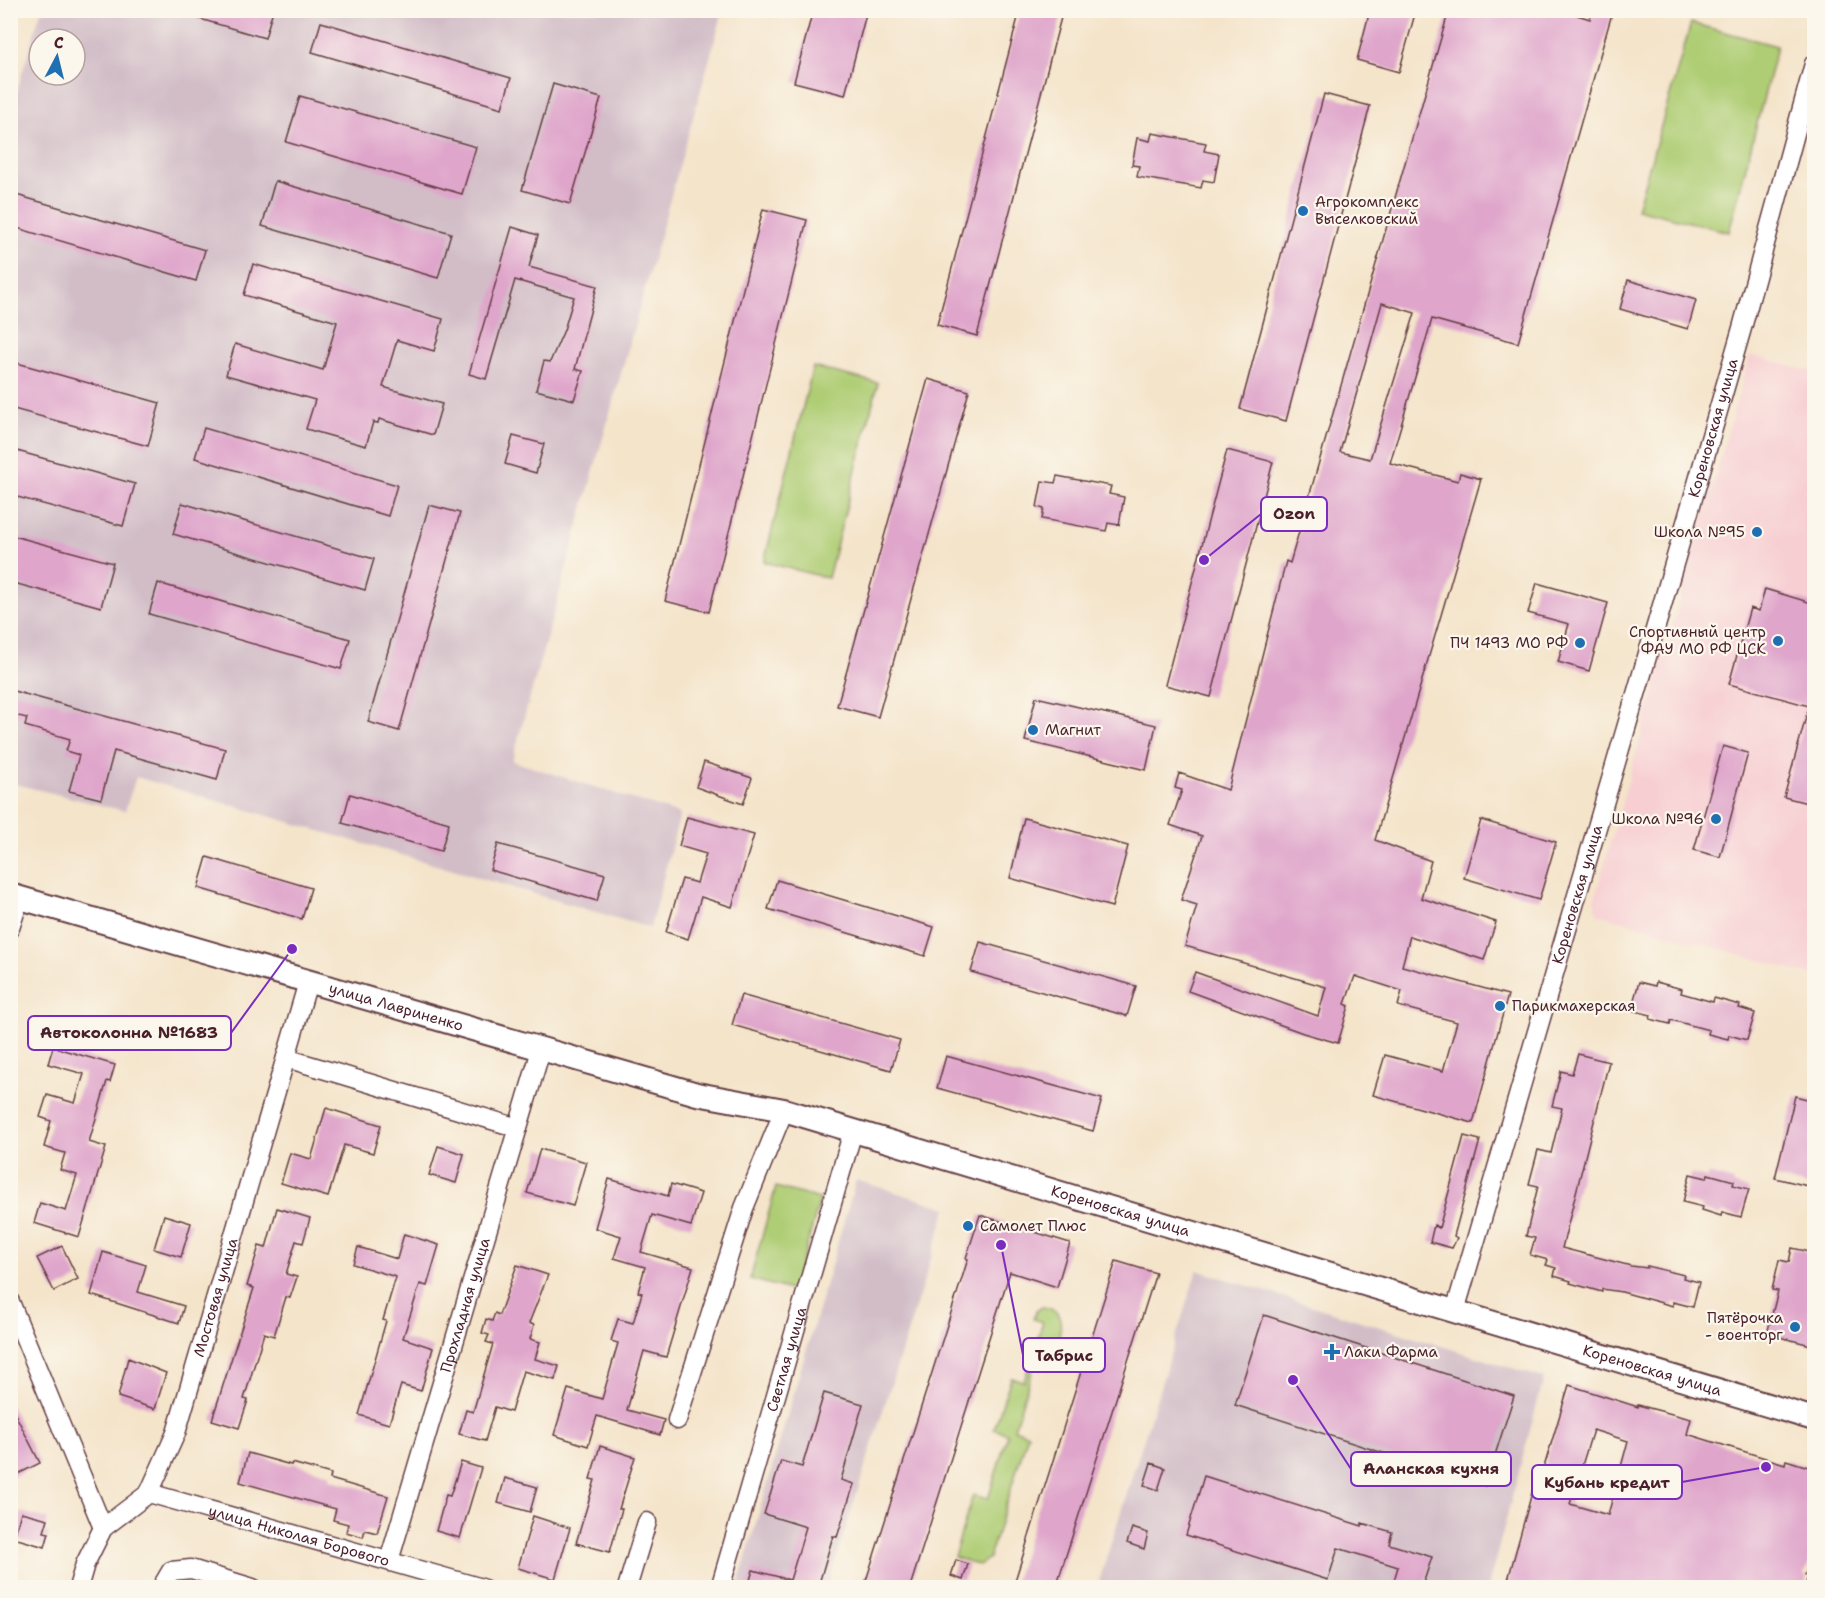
<svg xmlns="http://www.w3.org/2000/svg" width="1825" height="1598" font-family="'Shantell Sans',sans-serif">
	<style>
		.built { fill: #f7cfd3 }
		.industrial { fill: #d2bdc7; fill-rule: evenodd }
		.green { fill: #afcd74; stroke: #7c7650; stroke-width: 1.5 }
		.building { fill: #dfa5cb; fill-rule: evenodd }
		.lines { fill: none; stroke-linecap: round; stroke-linejoin: round }
		.minor-casing { stroke: #643d43; stroke-width: 21 }
		.tertiary-casing { stroke: #643d43; stroke-width: 26 }
		.minor { stroke: #fff; stroke-width: 18 }
		.tertiary { stroke: #fff; stroke-width: 22 }
		.poi-dot { fill: #1f6fb2; stroke: #fbf7ec; stroke-width: 2 }
		.labels { text-anchor: middle; dominant-baseline: central; stroke-width: 4.5; stroke-linejoin: round; paint-order: stroke }
		.poi-label { font-size: 15px; fill: #4a1f2b; stroke: #fbf7ec; text-anchor: start }
		.street-label { font-size: 15px; fill: #4a1f2b; stroke: #fbf7ec }
		.leader { fill: none; stroke: #7b2cbf; stroke-width: 2 }
		.callout-dot { fill: #7b2cbf; stroke: #fbf7ec; stroke-width: 2 }
		.callout { fill: #fbf7ec; stroke: #7b2cbf; stroke-width: 2 }
		.callout-label { font-size: 16px; text-anchor: middle; font-weight: bold; fill: #4a1f2b }
	</style>
	<rect width="100%" height="100%" fill="#fbf7ec"/>
	<filter id="ink" filterUnits="userSpaceOnUse"><feTurbulence type="fractalNoise" baseFrequency=".0167" numOctaves="2"/><feDisplacementMap in="SourceGraphic" scale="12" xChannelSelector="R" yChannelSelector="G"/><feConvolveMatrix kernelMatrix="1 2 1 2 8 2 1 2 1" color-interpolation-filters="sRGB"/></filter>
	<filter id="wash" filterUnits="userSpaceOnUse"><feTurbulence type="fractalNoise" baseFrequency=".008" numOctaves="4" result="noise"/><feDisplacementMap in="SourceGraphic" scale="24" xChannelSelector="R" yChannelSelector="G"/><feGaussianBlur stdDeviation="1.35" result="paint"/><feColorMatrix in="noise" values="0 0 0 0 0 0 0 0 0 0 0 0 0 0 0 0 0 1.4 0 .05"/><feComposite in="paint" operator="in"/></filter>
	<g filter="url(#wash)">
		<rect width="100%" height="100%" fill="#f4e4ca"/>
		<path class="built" d="M1750,355L1814,372V976L1598,914L1594,900Z"/>
		<path class="industrial" d="M41,11H723L512,761L680,814L650,928L136,777L125,811L11,783L10,113ZM39,39H75V75H39Z
			M856,1180L947,1208L827,1587L737,1588Z
			M1197,1270L1544,1378L1488,1587L1097,1588Z"/>
		<path class="green" d="M1691,23L1777,46L1729,232L1637,209Z
			M813,367L878,383L828,578L764,562Z
			M776,1187L820,1199L794,1291L750,1279Z
			M1042,1307C1076,1309 1054,1351 1048,1369L1034,1365L1014,1429L1028,1434L989,1558L979,1565L954,1557L973,1495L988,1499L1008,1434L994,1429L1011,1378L1024,1381L1043,1322L1033,1319L1036,1311Z"/>
		<g id="blocks">
			<path class="building" d="M184,10H273L265,38L183,14Z
				M813,10H867L845,95L794,82Z
				M1020,10H1063L977,336L937,325Z
				M1370,10H1416L1399,72L1357,60Z
				M1449,10H1561L1590,19L1592,10H1613L1518,343L1432,319L1390,463L1458,481L1460,473L1481,479L1375,840L1431,861L1421,898L1496,922L1484,960L1410,936L1402,966L1508,995L1473,1123L1373,1095L1385,1055L1443,1071L1457,1022L1398,1006L1402,991L1355,976L1345,1004L1349,1006L1338,1043L1303,1033L1188,991L1195,972L1318,1016L1326,987L1185,946L1197,905L1181,900L1202,836L1170,825L1182,790L1175,788L1179,773L1228,790L1286,561L1290,563ZM1382,303L1415,313L1370,459L1340,452Z
				M321,22L511,78L502,108L312,52Z
				M553,84L601,98L570,204L522,190Z
				M1324,94L1370,106L1286,421L1240,409Z
				M300,96L476,147L462,194L286,142Z
				M1152,133L1206,143L1204,151L1219,154L1214,182L1203,180L1201,188L1137,177L1139,166L1132,165L1137,138L1150,141Z
				M275,181L451,233L438,278L262,226Z
				M13,194L205,250L196,281L10,226V203Z
				M763,209L807,220L709,612L665,601Z
				M512,227L538,235L529,267L597,286L575,369L583,371L574,400L536,390L544,361L550,362L564,330L574,297L515,280L486,379L469,374Z
				M253,264L443,319L434,351L397,340L383,387L442,404L433,435L379,419L378,423L373,422L366,446L306,429L315,400L226,375L235,344L323,370L337,322L244,295Z
				M1628,280L1696,300L1688,329L1620,309Z
				M10,361L160,403L148,446L10,408Z
				M928,379L969,391L878,717L837,706Z
				M204,428L397,485L388,516L195,458Z
				M513,436L544,444L536,473L505,464Z
				M10,449L135,484L123,526L10,495Z
				M1227,450L1273,462L1211,697L1165,685Z
				M1057,476L1111,486L1109,494L1124,497L1119,525L1108,523L1106,531L1042,519L1044,509L1037,507L1042,481L1055,483Z
				M182,503L374,559L365,590L173,534Z
				M429,505L460,513L399,731L368,722Z
				M10,535L113,563L101,607L10,582Z
				M158,583L350,639L341,669L149,614Z
				M1537,583L1608,603L1589,671L1558,662L1569,624L1528,613Z
				M1765,589L1815,604V805L1784,797L1809,706L1729,684L1750,608L1759,611Z
				M10,690L225,749L217,780L114,751L101,799L69,791L79,755L66,751L70,739L25,726L27,718L10,714Z
				M1036,697L1156,725L1146,770L1025,741Z
				M1723,746L1748,753L1720,857L1694,850Z
				M704,762L752,778L743,804L696,787Z
				M350,794L449,823L441,851L342,823Z
				M687,817L754,835L732,907L701,897L688,939L666,932L682,879L697,883L706,854L679,846Z
				M1024,818L1128,846L1112,907L1010,878Z
				M1481,820L1556,842L1539,900L1464,878Z
				M498,844L605,874L597,901L490,870Z
				M207,857L311,888L302,919L198,888Z
				M777,880L934,927L925,956L768,909Z
				M980,942L1136,986L1127,1016L971,972Z
				M1639,982L1655,986L1656,982L1682,989L1681,993L1713,1002L1714,998L1740,1005L1739,1008L1755,1013L1747,1040L1729,1035L1728,1039L1708,1034L1709,1030L1671,1020L1670,1024L1650,1019L1651,1015L1631,1010Z
				M741,995L900,1040L891,1070L732,1025Z
				M53,1047L115,1065L110,1082L107,1081L89,1142L106,1147L79,1237L34,1223L40,1203L66,1211L77,1175L60,1170L65,1153L44,1147L51,1121L40,1117L47,1095L75,1103L84,1074L48,1064Z
				M1578,1054L1609,1062L1562,1248L1631,1266L1647,1268V1266L1684,1275L1683,1278L1699,1282L1693,1307L1673,1302V1306L1622,1292L1602,1289V1292L1570,1283L1571,1281L1554,1276L1556,1268L1546,1265L1548,1260L1530,1255L1535,1238L1526,1236L1538,1186L1529,1184L1538,1150L1551,1153L1562,1108L1552,1106L1561,1071L1572,1074Z
				M946,1056L1102,1099L1093,1131L937,1088Z
				M1795,1096L1815,1101V1162L1808,1186L1775,1178Z
				M326,1108L381,1125L373,1153L344,1145L328,1197L281,1183L290,1153L311,1159Z
				M1464,1136L1480,1140L1454,1236L1457,1238L1452,1248L1430,1242L1434,1225L1439,1228Z
				M438,1146L464,1154L456,1183L429,1175Z
				M540,1149L586,1162L573,1206L527,1193Z
				M1690,1174L1707,1178L1708,1174L1734,1181L1733,1185L1749,1189L1741,1217L1722,1212L1721,1216L1702,1210L1703,1207L1683,1202Z
				M609,1179L668,1196L671,1184L701,1193L691,1226L652,1215L641,1252L693,1267L666,1357L644,1351L627,1410L664,1420L660,1435L597,1416L588,1446L554,1435L568,1389L602,1399L618,1343L611,1341L618,1319L633,1323L642,1293L638,1292L645,1267L614,1258L621,1236L595,1228Z
				M277,1208L310,1218L303,1243L296,1241L286,1274L297,1277L290,1298L286,1297L274,1336L264,1333L244,1399L248,1400L239,1428L212,1420L254,1288L247,1286L259,1246L266,1248Z
				M164,1215L191,1223L181,1257L154,1249Z
				M980,1215L1070,1243L1057,1287L1010,1272L910,1587H864L968,1259L966,1258Z
				M404,1234L439,1245L427,1286L420,1284L403,1338L433,1348L421,1391L401,1385L389,1424L359,1415L386,1321L383,1320L396,1277L353,1264L358,1247L397,1259Z
				M62,1246L78,1279L54,1291L37,1258Z
				M1792,1248L1815,1253V1346L1767,1334L1778,1291L1772,1290L1779,1260L1789,1262Z
				M103,1252L146,1265L138,1292L184,1306L179,1323L91,1295Z
				M1116,1261L1156,1273L1056,1587H1013Z
				M517,1265L548,1275L529,1323L534,1325L530,1339L540,1342L535,1359L559,1366L555,1380L523,1371L511,1412L495,1407L485,1441L459,1434L466,1410L473,1412L493,1344L486,1342L489,1335L482,1333L486,1319L492,1321L495,1313L499,1315Z
				M1264,1315L1514,1396L1485,1486L1235,1405Z
				M128,1358L166,1373L155,1409L118,1397Z
				M1569,1385L1638,1407V1405L1691,1419L1687,1434L1785,1464L1786,1460L1815,1469V1544L1805,1575L1808,1576L1805,1587H1506L1533,1489L1537,1490ZM1593,1430L1628,1441L1608,1515L1570,1504Z
				M824,1393L863,1404L841,1480L854,1484L837,1537L833,1536L818,1587H748L753,1570L790,1580L806,1527L764,1514L781,1461L802,1467Z
				M10,1404L40,1463L10,1478Z
				M600,1446L635,1457L619,1509H622L610,1552L576,1543L595,1480L590,1479Z
				M248,1453L291,1465L292,1463L331,1474L330,1479L388,1496L377,1533L365,1530L363,1537L346,1532L348,1524L333,1520L336,1509L240,1482Z
				M461,1462L481,1468L460,1538L436,1531L446,1495L450,1496Z
				M1151,1463L1165,1468L1158,1490L1144,1485Z
				M1204,1476L1362,1526V1523L1392,1532L1389,1544L1432,1557L1422,1587H1392L1398,1567L1338,1548L1328,1580L1186,1535Z
				M505,1478L537,1487L530,1512L498,1503Z
				M21,1512L48,1519L44,1532L49,1533L45,1547L14,1538Z
				M533,1516L570,1528L555,1579L518,1568Z
				M1132,1528L1148,1533L1144,1549L1127,1543Z
				M956,1560L968,1564L963,1580L951,1576Z"/>
		</g>
	</g>
	<g filter="url(#ink)">
		<use href="#blocks" fill-opacity="0" stroke="#643d43" stroke-width="1.5"/>
		<g class="lines">
			<g class="minor-casing">
				<g id="minor">
					<path d="M10,928L20,897"/>
					<path d="M286,1058L518,1128"/>
					<path d="M10,1302L103,1528"/>
					<path id="s1" d="M1455,1311L1661,609L1742,328L1814,64"/>
					<path d="M677,1420L744,1208L784,1110"/>
					<path id="s2" d="M149,1493L482,1588"/>
					<path id="s3" d="M389,1561L541,1050"/>
					<path id="s4" d="M78,1588L85,1564L103,1528L149,1493L176,1433L308,982"/>
					<path d="M161,1588L171,1571L191,1569L253,1588"/>
					<path d="M627,1588L647,1522"/>
					<path id="s5" d="M720,1588L853,1131"/>
				</g>
			</g>
			<g class="tertiary-casing">
				<g id="tertiary">
					<path id="s6" d="M10,895L697,1094L784,1110L1814,1419"/>
				</g>
			</g>
			<use href="#minor" class="minor"/>
			<use href="#tertiary" class="tertiary"/>
		</g>
	</g>
	<g class="poi-dot">
		<circle cx="1303" cy="211" r="6"/>
		<circle cx="1757" cy="532" r="6"/>
		<circle cx="1778" cy="641" r="6"/>
		<circle cx="1580" cy="643" r="6"/>
		<circle cx="1033" cy="730" r="6"/>
		<circle cx="1716" cy="819" r="6"/>
		<circle cx="1500" cy="1006" r="6"/>
		<circle cx="968" cy="1226" r="6"/>
		<circle cx="1795" cy="1327" r="6"/>
		<path d="M1329 1343h6v6h6v6h-6v6h-6v-6h-6v-6h6z"/>
	</g>
	<g class="labels">
		<g class="poi-label">
			<text x="1315" y="202">Агрокомплекс<tspan x="1315" dy="17">Выселковский</tspan></text>
			<text x="1745" y="532" text-anchor="end">Школа №95</text>
			<text x="1766" y="632" text-anchor="end">Спортивный центр<tspan x="1766" dy="17">ФАУ МО РФ ЦСК</tspan></text>
			<text x="1568" y="643" text-anchor="end">ПЧ 1493 МО РФ</text>
			<text x="1045" y="730">Магнит</text>
			<text x="1704" y="819" text-anchor="end">Школа №96</text>
			<text x="1512" y="1006">Парикмахерская</text>
			<text x="980" y="1226">Самолет Плюс</text>
			<text x="1783" y="1318" text-anchor="end">Пятёрочка<tspan x="1783" dy="17">- военторг</tspan></text>
			<text x="1344" y="1352">Лаки Фарма</text>
		</g>
		<g class="street-label">
			<text stroke="none"><textPath href="#s1" startOffset="920">Кореновская улица</textPath></text>
			<text stroke="none"><textPath href="#s1" startOffset="434">Кореновская улица</textPath></text>
			<text stroke="none"><textPath href="#s6" startOffset="402">улица Лавриненко</textPath></text>
			<text stroke="none"><textPath href="#s6" startOffset="1155">Кореновская улица</textPath></text>
			<text stroke="none"><textPath href="#s4" startOffset="330">Мостовая улица</textPath></text>
			<text stroke="none"><textPath href="#s3" startOffset="267">Прохладная улица</textPath></text>
			<text stroke="none"><textPath href="#s5" startOffset="238">Светлая улица</textPath></text>
			<text stroke="none"><textPath href="#s6" startOffset="1710">Кореновская улица</textPath></text>
			<text stroke="none"><textPath href="#s2" startOffset="156">улица Николая Борового</textPath></text>
		</g>
	</g>
	<path class="leader" d="M1204 560L1261 514M292 949L231 1033M1001 1245L1023 1355M1293 1380L1351 1469M1766 1467L1682 1482"/>
	<g class="callout-dot">
		<circle cx="1204" cy="560" r="6"/>
		<circle cx="292" cy="949" r="6"/>
		<circle cx="1001" cy="1245" r="6"/>
		<circle cx="1293" cy="1380" r="6"/>
		<circle cx="1766" cy="1467" r="6"/>
	</g>
	<g class="callout">
		<rect x="1261" y="497" width="66" height="34" rx="6"/>
		<rect x="28" y="1016" width="203" height="34" rx="6"/>
		<rect x="1023" y="1338" width="82" height="34" rx="6"/>
		<rect x="1351" y="1452" width="160" height="34" rx="6"/>
		<rect x="1532" y="1465" width="150" height="34" rx="6"/>
	</g>
	<g class="callout-label">
		<text x="1294" y="519">Ozon</text>
		<text x="129" y="1038">Автоколонна №1683</text>
		<text x="1064" y="1361">Табрис</text>
		<text x="1431" y="1474">Аланская кухня</text>
		<text x="1607" y="1488">Кубань кредит</text>
	</g>
	<rect width="1825" height="1598" fill="none" stroke="#fbf7ec" stroke-width="36"/>
	<g transform="translate(57 57) rotate(7)"><circle r="28" fill="#fbf7ec" stroke="#b4a19f" stroke-width="1.5"/>
	<path d="M0-4.5L10 22L0 15L-10 22Z" fill="#1f6fb2"/>
	<text y="-9" font-size="16" font-weight="bold" text-anchor="middle" fill="#4a1f2b">С</text>
	</g>
</svg>
